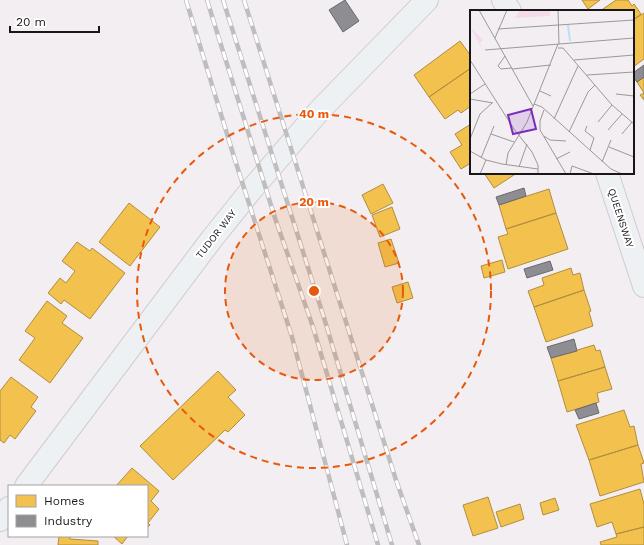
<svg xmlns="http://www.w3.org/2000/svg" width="644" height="545" font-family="'Work Sans',sans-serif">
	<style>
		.homes { fill: #f2c14e; stroke: #b18e3e }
		.industry { fill: #8d8d92; stroke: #6a696d }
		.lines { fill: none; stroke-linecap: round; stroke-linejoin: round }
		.secondary-casing { stroke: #d0ccce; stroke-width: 24 }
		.secondary { stroke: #eef1f3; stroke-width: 22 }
		.rail-casing { stroke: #bfbebf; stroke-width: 4.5 }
		.rail { stroke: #fff; stroke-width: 3; stroke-dasharray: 9; stroke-linecap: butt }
		.ring { fill: none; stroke: #e8590c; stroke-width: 2; stroke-dasharray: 7 5 }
		.labels { text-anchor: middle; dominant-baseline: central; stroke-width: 4; stroke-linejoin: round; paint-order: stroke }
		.street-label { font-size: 10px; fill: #191618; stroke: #fff }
		.inset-river { fill: none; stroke: #b7e2ef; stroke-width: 2 }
		.inset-road { fill: none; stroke: #9c989a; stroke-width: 1 }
		.view { fill: #7b2cbf; fill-opacity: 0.15; stroke: #7b2cbf; stroke-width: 2 }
		.inset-edge { fill: none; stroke: #191618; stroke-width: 2 }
		.centre { fill: #e8590c; stroke: #fff; stroke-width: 2 }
		.ring-label { font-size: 12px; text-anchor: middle; font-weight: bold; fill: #e8590c; stroke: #fff; stroke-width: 4; stroke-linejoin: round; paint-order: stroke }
	</style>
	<rect width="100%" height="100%" fill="#f3eef1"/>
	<path class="homes" d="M582,0H600L588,9Z
		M616,0H628L632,6L634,4L641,14L633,20V11H600Z
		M644,13V59L633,67V20Z
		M460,41L471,56V68L429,97L414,75Z
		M471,68V106L461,113L458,110L445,119L429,97Z
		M644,77V100L640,95L644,93L637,82Z
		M471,124V163L461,169L450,152L462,145L455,134Z
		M484,173H517L494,188Z
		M383,184L393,203L371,214L362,195Z
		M549,189L556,213L506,229L499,205Z
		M129,203L160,227L130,266L99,242Z
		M392,207L400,229L380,237L372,215Z
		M556,213L568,249L508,269L498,237L508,234L506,229Z
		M391,239L399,263L385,267L378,243Z
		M77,242L90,251L92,248L125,273L90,319L64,300L61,304L48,293L60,278L66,283L75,271L62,261Z
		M502,260L505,272L484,278L481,266Z
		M571,268L573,275L580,273L584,290L534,307L528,291L544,285L542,278Z
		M408,282L413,298L397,303L392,287Z
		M584,290L591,311L589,312L593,326L546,342L534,307Z
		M47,301L67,316L62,323L83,338L50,383L19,360L35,338L25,331Z
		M594,345L596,351L600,350L605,367L558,381L551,358Z
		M605,367L612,389L597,393L599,402L567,412L558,381Z
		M218,371L236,390L228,397L245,415L228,432L225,430L173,480L140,446Z
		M11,377L38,397L31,407L36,411L15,439L10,435L4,443L0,440V391Z
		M624,410L630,427L634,426L638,445L589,460L576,425Z
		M638,445L644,463L641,464L644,482L600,496L589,460Z
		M132,468L159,491L151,501L159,509L148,523L150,525L147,528V486H116Z
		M640,489L644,504V527L616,534L612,522L597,527L590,504Z
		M488,497L498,528L473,536L463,505Z
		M555,498L559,510L543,515L540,503Z
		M520,504L524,519L501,527L496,512Z
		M644,527V545H601L600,542L617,537L616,534Z
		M59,536H70V539L98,541V545H58Z
		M113,536H128L122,544Z"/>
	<path class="industry" d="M345,0L359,21L343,32L329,10Z
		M644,65V77L637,82L633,77V73Z
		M524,188L526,196L499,205L496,197Z
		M550,261L553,270L527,278L524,269Z
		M574,339L577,351L551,358L547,347Z
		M596,403L599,413L579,419L575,410Z"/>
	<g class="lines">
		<g class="secondary-casing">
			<path id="secondary" d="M503,0L510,11
				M607,173L644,286
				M26,486L211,240L252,189L319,111L427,0
				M0,520L9,508"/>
		</g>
		<use href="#secondary" class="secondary"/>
		<g class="rail-casing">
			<path id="rail" d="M186,0L235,160L292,337L347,545
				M207,0L275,218L313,327L378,545
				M223,0L325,321L392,545
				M244,0L396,480L419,545"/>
		</g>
		<use href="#rail" class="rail"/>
	</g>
	<circle cx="314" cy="291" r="89" fill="#e8590c" fill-opacity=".12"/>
	<g class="ring">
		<circle cx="314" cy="291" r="89"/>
		<circle cx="314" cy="291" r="177"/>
	</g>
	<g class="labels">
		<g class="street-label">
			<text transform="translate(621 218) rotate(72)">QUEENSWAY</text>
			<text transform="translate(216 234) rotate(-52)">TUDOR WAY</text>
		</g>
	</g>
	<g transform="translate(470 10)">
		<rect width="164" height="164" fill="#f3eef1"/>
		<path d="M50,0H80V6L45,8ZM0,17L13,30L10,33L14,42Z" fill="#f5daea"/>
		<path class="inset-river" d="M98,15L100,31"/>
		<path class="inset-road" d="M9,0L63,96M88,0L89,34M28,19L164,10M25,28L37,0M88,38H93L142,95L164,114M15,40L164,28M35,46L28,56L31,59L42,58M0,50L44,119L62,142L68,155V164M104,50L164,45M42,59L81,55M117,65L164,62M70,81L81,86M0,84L15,74M146,84L164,86M0,89L23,93M64,94L72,97L141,159L152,164M74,100L70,111V120L96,164M84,109L108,56M128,112L142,95M117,116L115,121L124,128L120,140M138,120L152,104M99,122L118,82L125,75M21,124L44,132M152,124L162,112M74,126L80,130L96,131M0,129L10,104L22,93M139,137L164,147M0,141L16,150L32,154L68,159M11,148L24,116M86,149L100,142M132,152L141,130M36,155L38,143L57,112L88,34M49,157L57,134M10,164L16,150M100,164L102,156L124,164"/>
		<path class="view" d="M61,99L66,119L43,124L38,105Z"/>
		<rect width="164" height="164" class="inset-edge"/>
	</g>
	<circle cx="314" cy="291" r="6" class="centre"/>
	<g class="ring-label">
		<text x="314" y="118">40 m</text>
		<text x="314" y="206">20 m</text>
	</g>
	<rect x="8" y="485" width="140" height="52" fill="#ffffff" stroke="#a3a2a3"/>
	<rect x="16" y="495" width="20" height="12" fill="#f2c14e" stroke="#a3a2a3"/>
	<text x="44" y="505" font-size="12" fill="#191618">Homes</text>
	<rect x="16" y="515" width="20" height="12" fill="#8d8d92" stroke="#a3a2a3"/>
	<text x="44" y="525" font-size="12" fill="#191618">Industry</text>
	<path d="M10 26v6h89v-6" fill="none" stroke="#191618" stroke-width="2"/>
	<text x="16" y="26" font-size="12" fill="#191618" stroke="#ffffff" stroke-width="3" paint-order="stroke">20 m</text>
</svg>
